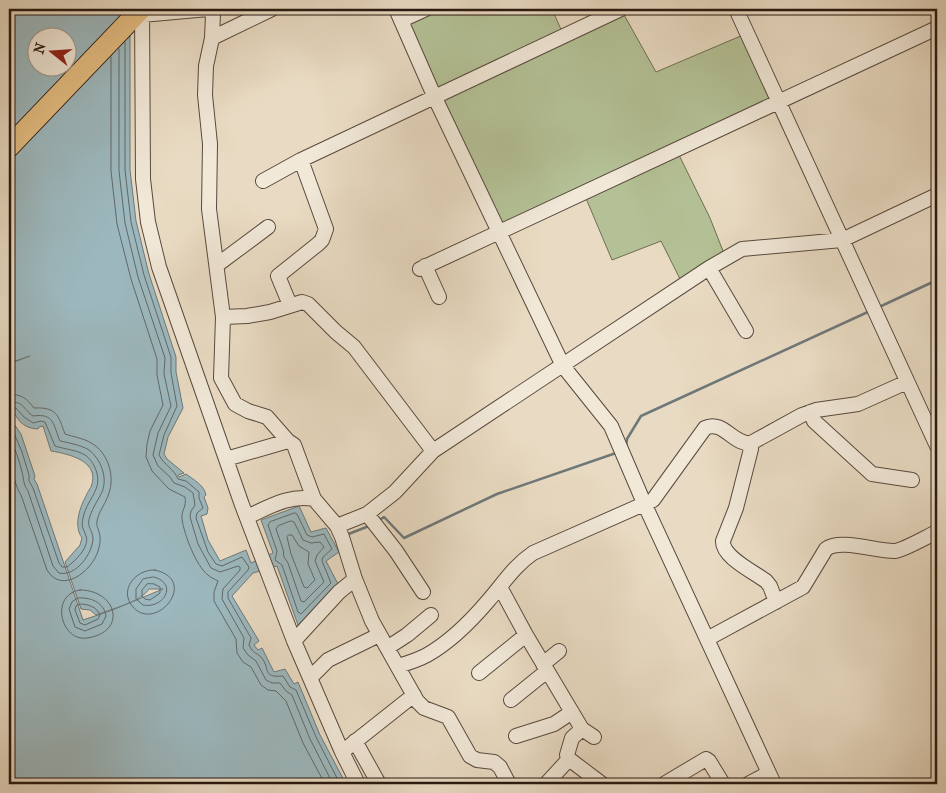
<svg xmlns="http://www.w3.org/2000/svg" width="946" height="793" font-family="'IM FELL French Canon',serif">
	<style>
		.grass { fill: #b4c196; stroke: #6e6d54 }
		.water { fill: #9cb8be; stroke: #6e7879; fill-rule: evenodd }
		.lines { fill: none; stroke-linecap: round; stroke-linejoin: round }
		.shore { stroke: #626868; stroke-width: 1 }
		.stream { stroke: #6e7879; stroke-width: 2.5 }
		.minor-casing { stroke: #584a3e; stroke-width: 16 }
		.highway-casing { stroke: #281911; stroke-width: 22 }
		.minor { stroke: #f1e8d8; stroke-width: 14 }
		.highway { stroke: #e4be82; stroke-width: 20 }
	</style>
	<rect width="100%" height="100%" fill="#e9dbc3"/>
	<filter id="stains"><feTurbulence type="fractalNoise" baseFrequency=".004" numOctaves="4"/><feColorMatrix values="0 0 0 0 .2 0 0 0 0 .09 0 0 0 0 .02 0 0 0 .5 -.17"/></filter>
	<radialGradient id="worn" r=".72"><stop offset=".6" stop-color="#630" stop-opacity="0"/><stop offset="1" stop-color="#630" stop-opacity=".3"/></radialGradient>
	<path class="grass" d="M437,9H552L563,34L437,93L406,23Z
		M623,13L656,72L743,35L773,100L502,225L441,100Z
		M678,153L710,218L723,251L681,281L661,241L612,260L585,196Z"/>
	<path class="water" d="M9,9H130V170L136,221L149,274L176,357V372L183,408L168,437L164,454L167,459L184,473L178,475L179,477L186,474C194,480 204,485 206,495L204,497L208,508L207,514L201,516L208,540L220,561L246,550L251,563L273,553L261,520L299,506L311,532L326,528L339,552L326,561L338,584L298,625L277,566L253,573L232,596L259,641L254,645L258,650L262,648L274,672L285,669L294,684L298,682L320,735L346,784H9V402L13,412L14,424L21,434L35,476L34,479L37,484L83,620L110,611L163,589H149C141,602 111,609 96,615L90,610L81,609L65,562L80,545L82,538C73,525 80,507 87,494C87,493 91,487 91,487C101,461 69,454 51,451L43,426L39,427L38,429C6,428 9,386 9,364L30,356L9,363ZM38,38H68V68H38Z"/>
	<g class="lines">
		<path class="shore" d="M125,42V170L131,222L144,275L171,357V373L177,406L164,435L159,455C164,465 174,469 178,479L186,481L199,492V498L203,508L197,513L196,518L208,552L216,564L222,566L242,557L249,567L248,570L228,592V598L251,638L249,645C253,654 256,652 261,657C271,668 261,678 283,676L290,687L296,690L316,737L340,784
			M119,49V171L125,223L138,277L165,358L164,374L171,406L158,433L153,455L158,466L170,477L174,483L185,487L193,493L195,505L191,511L190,517L198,544L211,568L220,572L238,566L240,567V570L223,589L222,599L244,638L243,648L248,655L256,661L266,680L272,683H280L286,691L292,695L310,739L333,784
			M111,57V171L117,224L131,279L157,359V375L163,405L150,431L147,444L146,457L152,471L169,489L185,497C187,507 181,510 182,519C184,534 196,566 208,575C211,578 215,579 218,581L214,592V601L236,639L237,653L243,662L251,667L261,685L268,690L276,691L286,701L303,743L325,784
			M9,395C21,393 27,399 34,408C57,407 58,415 65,434C74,437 83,438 91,443C108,452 115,476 109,493C106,503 99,511 97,521C96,526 98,527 99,532C101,538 100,545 98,551C92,571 62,595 47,570L21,495C14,485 13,468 9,456
			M9,403C22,399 24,410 33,416C55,413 53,425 60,441C69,443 81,445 89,450C101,459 108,478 102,492C98,500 93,507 90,516C86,528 92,528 93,538C93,553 76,577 59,573L53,566L28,491C23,484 24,479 22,472C19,460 15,447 9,437
			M9,411L12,408H16L24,417L33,423L41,421L45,422L55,446C64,449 77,450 85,455C95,462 101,478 96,489C92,499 85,507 83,518C81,528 83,527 86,536C90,547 75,561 67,567H62L59,563L33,488L29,481V475L22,452L9,421
			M295,513L297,514L307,535L312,537L324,534L332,549L323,557L322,561L331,583L301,614L298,612L282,565L275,560L277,551L268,525L270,522Z
			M291,521L294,522L303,540L311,543L320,542L324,547L317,555L315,561L324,582L304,602L301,601L288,563L284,557L283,549L276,529L278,526Z
			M289,535H292L299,546L309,552L308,564L315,580L307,588L304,587L291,554L287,537Z
			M155,570C200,580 156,633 133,607C118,590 136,569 155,570Z
			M154,577C179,584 163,609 143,605L136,599V589L143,579Z
			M154,584L160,587V593L150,600L145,599L142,596V590L147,584Z
			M80,590C117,590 128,632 87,638C61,642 49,595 80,590Z
			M78,598C90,597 104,602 106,616L102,624L85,631L75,627L69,609L72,602Z
			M80,604C88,604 97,607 100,615L98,619L85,625L80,623L75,610L76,606Z"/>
		<path class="stream" d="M877,308L937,280
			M626,447L627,439L641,416L870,311
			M378,521L384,517L404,538L497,494L616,453
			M346,535L369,526"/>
		<g class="minor-casing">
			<path id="minor" d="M142,9L143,179L148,222L159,267L242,505L294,641L342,752L358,784
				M396,9L435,98L563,366L611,426L644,503L774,784
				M736,9L937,446
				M142,15L208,9L213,14L212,38L206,66L205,95L210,144L209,209L223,317L221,378L235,404L248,411L267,417L288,441L294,445L314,499L337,526L342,537L355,579L372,621L417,701L424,708L448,717L470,756L477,760L494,762L500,767L509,784
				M402,20L426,9
				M212,38L272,9
				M263,181L301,160L621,9
				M217,265L268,227
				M425,266L439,297
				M709,268L746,331
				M420,269L937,28
				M290,305L278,276L318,244L322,240L326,229L301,160
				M223,317L247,316L270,312L302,302L308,304L336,332L354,347L433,451
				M810,412L814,421L872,474L912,480
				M751,443V449L736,508L723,541C722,557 754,572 766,581L770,586L776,602
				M226,459L288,441
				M367,514L396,551L423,592
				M247,517C269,507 290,494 314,499
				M337,526L367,514L395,492L433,451L709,268L742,249L842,240L937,195
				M500,587L526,635L582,729L594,737
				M707,639L803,587L826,549C840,538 878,552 895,551C904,550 928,536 937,532
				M294,641L339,592L355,579
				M387,648L407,635L431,615
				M543,664L559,651
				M398,666C408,663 418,660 427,655C450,642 471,621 488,601C503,584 514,566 533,553L653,500L705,428C723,419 734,446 751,443L802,415L816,410L858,404L907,382
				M479,673L526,635
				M310,678L328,660L379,635
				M511,700L547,671
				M582,729L572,738L567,755L569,759L602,784
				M516,736L554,724L572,712
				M355,741L379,784
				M342,752L414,695
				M546,784L569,759
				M664,784L706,759L709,761L723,784
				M748,784L769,773"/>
		</g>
		<g class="highway-casing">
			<path id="highway" d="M9,147L141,9"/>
		</g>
		<use href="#minor" class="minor"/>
		<use href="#highway" class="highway"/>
	</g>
	<rect width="946" height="793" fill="none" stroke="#e9dbc3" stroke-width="30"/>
	<rect x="10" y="10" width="926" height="773" fill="none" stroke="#281911" stroke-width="2.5"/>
	<rect x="15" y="15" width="916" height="763" fill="none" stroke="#281911"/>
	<g transform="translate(52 52) rotate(287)"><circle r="24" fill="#f1e8d8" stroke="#a19588"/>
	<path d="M0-4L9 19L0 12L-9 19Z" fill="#8f2418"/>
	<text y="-8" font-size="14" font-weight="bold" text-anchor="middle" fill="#281911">N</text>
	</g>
	<rect width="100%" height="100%" filter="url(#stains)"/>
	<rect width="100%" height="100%" fill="url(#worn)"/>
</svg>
